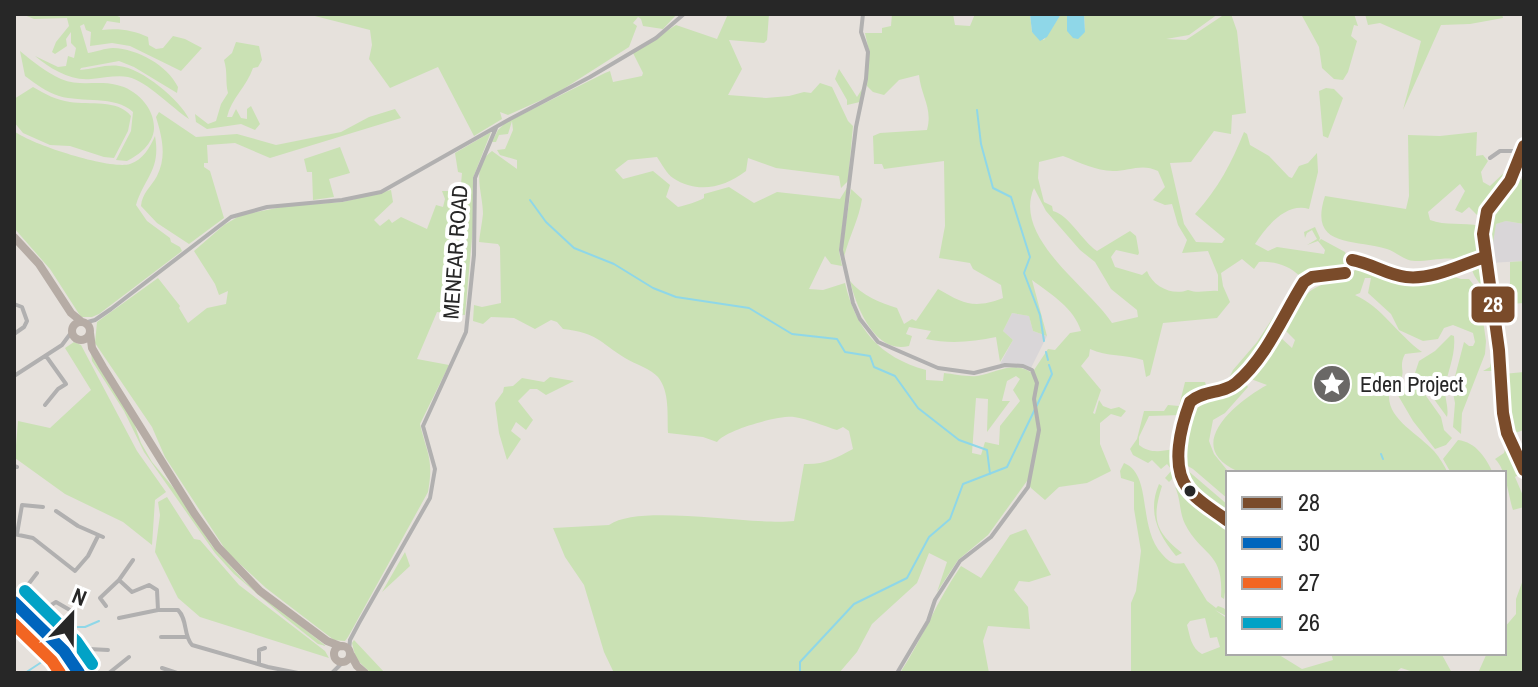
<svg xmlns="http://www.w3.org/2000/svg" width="1538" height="687" font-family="'Archivo Narrow',sans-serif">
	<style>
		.industrial { fill: #d9d6d8 }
		.green { fill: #cae1b4; fill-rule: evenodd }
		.water { fill: #8fd7e8 }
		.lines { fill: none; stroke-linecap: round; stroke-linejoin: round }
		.stream { stroke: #8fd7e8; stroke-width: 2 }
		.minor { stroke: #b1b0b0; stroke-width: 4 }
		.highway { stroke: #b6aca5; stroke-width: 8 }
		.bus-1-casing { stroke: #fff; stroke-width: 18 }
		.bus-2-casing { stroke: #fff; stroke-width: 18 }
		.bus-3-casing { stroke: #fff; stroke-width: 18 }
		.bus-4-casing { stroke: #fff; stroke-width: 18 }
		.bus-1 { stroke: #7a4b2a; stroke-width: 12 }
		.bus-2 { stroke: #0065bd; stroke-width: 12 }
		.bus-3 { stroke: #f26522; stroke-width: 12 }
		.bus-4 { stroke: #02a2c6; stroke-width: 12 }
		.bus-dot { fill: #272727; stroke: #fff; stroke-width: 3 }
		.labels { text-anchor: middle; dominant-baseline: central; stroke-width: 8; stroke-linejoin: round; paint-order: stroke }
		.street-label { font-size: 22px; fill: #272727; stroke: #fff }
		.poi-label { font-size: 22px; fill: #272727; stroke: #fff; text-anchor: start }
		.line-badge { stroke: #fff; stroke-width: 3 }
		.badge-label { font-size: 22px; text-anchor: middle; font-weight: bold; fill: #fff }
	</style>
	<rect width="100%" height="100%" fill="#e6e1dc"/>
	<path class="industrial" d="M1506,221L1524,224V261L1489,263L1488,247L1493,243L1495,224Z
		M1012,313L1029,316L1033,331L1047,336L1031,368L1023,364H1000L1013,340L1003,331Z"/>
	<path class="green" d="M22,14H112L120,17V23L107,21L102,30C118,28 133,30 148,37L149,45L156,49L163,48L173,36L185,39L202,48L181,71L130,46L112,43L90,46L91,32L86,30L84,24L80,26L88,53C96,52 105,48 113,48C138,49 167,65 178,87L177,93L134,67L119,61L81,68L80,70C93,69 107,64 119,66C142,68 180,100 189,119C172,108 147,81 128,77C117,75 103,78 91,79C70,81 51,69 35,56L58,67L66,66L68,56L74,58L76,48L71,43V32L66,39L67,46L55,54L52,52L56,42L69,26L67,18L34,19Z
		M307,14H677L663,29L643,26L641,19L638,17L633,23L637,26L629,47L557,93L508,115L500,112L502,119L474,136L438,67L390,88L369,59L372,45L370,30Z
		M728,14H769L767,40L764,43L729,40L742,69L728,95L766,98L789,96L804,92L811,93L820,83L832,87L848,121L853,126L848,181L841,188L839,176L776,168L748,158L746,171C724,188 697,194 673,178C667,174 661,163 657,157L628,160L615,170L623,179L653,171L670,185L666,197L678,207C687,205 697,202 704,198V194L729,187L754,203L777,192L840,199L848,186L839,251L842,266L831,264L825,256L809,289L823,290L845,283C856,329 879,357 926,370V380L943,381L944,373C954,374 967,377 977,376C997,373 1013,360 1032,373L1048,349L1055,350L1070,333L1081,331C1074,308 1051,294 1032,280L1047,336L1033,331L1029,316L1012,313L1003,331L1013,340L1000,362L996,337C973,342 949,344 926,339L931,331L909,327L906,334L912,336L909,346C875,355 856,306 850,281C862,296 881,303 897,308L904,324L912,319L916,321L938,289C964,304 974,309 1003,298L1001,285L973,269L970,263L939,258L945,226L944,161L884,169L882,164H874L873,136L880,133L927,130C933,108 921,96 919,75L899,80L884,95L873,92L867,86L869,51L865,33H882V28L891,26L892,14H953L955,25L970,26L975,14H1030L1032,32L1044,40L1061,14H1067V31L1085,32L1084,14H1218L1189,35L1166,39L1186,40L1225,14H1231L1237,31L1246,113L1232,115L1231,134L1214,131L1191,162L1170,163L1184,224L1196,242L1222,243L1225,239L1195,214C1218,189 1232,162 1244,132L1247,134L1250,145L1269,156L1289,177L1292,178L1299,166L1308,163L1317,153L1318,172L1309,209C1286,202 1266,227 1255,244L1268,251L1277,247L1324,254L1325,250L1318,241L1307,245L1317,239L1312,230L1307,233L1305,238L1304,232L1315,227L1320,238L1319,241L1321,239L1345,252L1349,262L1345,273L1312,277L1304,282L1276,332L1245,373L1243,379L1248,387L1225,413L1213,420L1209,441L1214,454L1227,470L1228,499L1193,469L1177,460C1181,443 1183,401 1200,394C1210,389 1221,391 1231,385L1229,378L1233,370L1257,342L1300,276C1288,265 1275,261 1259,262L1254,269L1242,259L1221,273L1223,286L1230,302L1217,318L1163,323L1150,375L1146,377L1143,360C1125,354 1107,357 1090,349L1089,356L1081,366L1101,390L1093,413L1095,414L1099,400L1103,406L1111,409L1119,407L1126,411L1121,417L1111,414L1100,423V444L1111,471L1087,483L1059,487L1045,500L1031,488L1027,481L988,535L958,560L937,592L947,562L929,553L917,583L872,624L857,652L839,673H614L604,652L584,585L565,557L553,528L609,525C640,503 752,526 794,521L804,464C824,465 836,458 853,449L849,431L843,427L837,430C824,426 808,419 794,417C779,415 725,430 717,442L703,437L668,433C667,415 670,392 658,377C651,369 635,364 625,358C599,342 598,333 563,329L557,322L551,320L535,329L514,318L491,317L483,324L473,321L474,305L482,307L501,303L500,247L498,244L479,242C480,233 482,223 483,214C483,192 470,167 492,151L517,169V160L500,155L497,150L505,149L513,130L512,121L508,134L499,135L496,142H492L498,130L505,123L605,73L610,71L613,82L642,76L643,73L633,53L676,25L717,39ZM1063,156C1079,162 1096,171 1113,171C1129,171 1142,163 1158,171L1165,187L1153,200L1165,205L1172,204L1178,225L1187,240L1182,253L1208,251L1218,275V291C1207,290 1199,294 1188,290C1173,296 1153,287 1147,271L1142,275L1115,267L1111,257L1116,250L1138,255L1139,253L1136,236L1130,231L1097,251C1082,241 1069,215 1053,211L1052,206L1044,202L1038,178L1039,162ZM1034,188L1046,211L1080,250L1095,262L1111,289L1137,310L1138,317L1112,323C1089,287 1012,238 1034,188ZM1016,376L1020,379L1013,390L1020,401L1000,426L999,445L985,442L981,455L972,453L976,398L988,399L987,432L1010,401H1002L1007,381Z
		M1301,14H1354L1358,26L1354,25L1351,36L1357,41L1348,72L1343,80L1334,79L1322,68L1319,47Z
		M1365,14H1502L1503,18L1470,24L1441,25L1403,110L1421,41L1380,23L1368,25Z
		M236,42L259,46L262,60L258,67L253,68C247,86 231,99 227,117H232L236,109L241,118L247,119V109L251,106L260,124L255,130L241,124L207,129L196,122L195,114L208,124L216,121L221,104L228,93C225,81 228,73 224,60L232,53Z
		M20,51C33,62 46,72 61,79C80,87 98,80 117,85C136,89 155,108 154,129C153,144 139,155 127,161L116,160L131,131L133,112C115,95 82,103 59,96C46,92 36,84 25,76Z
		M839,69L857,97L862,89L860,102L847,105V100L835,79Z
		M33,87C45,94 56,100 70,102C89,105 118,99 131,116L128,131L114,158L104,157L70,146L50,145L23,133L14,122V99Z
		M1326,88L1334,89L1343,98L1328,138L1323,136L1319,91Z
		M395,109L401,118L270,158L235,143L207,145L208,163H204V167L210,171L224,218L189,244L157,223L141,206C142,193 151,187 157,176C167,156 162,137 156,117L159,112L196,137L237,134L276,145L341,132L369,117Z
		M14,131C30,144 110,170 130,164C143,160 150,147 155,136C161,170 145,176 136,205L147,221L170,238L171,242L180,247L182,251L99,314L92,317H81L50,269L14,228Z
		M491,132L473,178L474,216L465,315L437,312L417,359L449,365L420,424C427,454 434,459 428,492L348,637L345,641L334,640L266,588L227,552L165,457L152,427L95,343L97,322L158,278L180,306L179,308L188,323L207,308L226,304L228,291L219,295L215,284L194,251L224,225L241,215L287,206L343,202L391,190L393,202L374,220L380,226L389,219L392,223L401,217L427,229L436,205L443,207L445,199L442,191H451L461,184L462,173L458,172L455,153Z
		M1477,132L1476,156L1483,155L1488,161L1481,172L1483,182L1490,186L1508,169L1509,179L1484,209L1480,218L1469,207L1462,213L1455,210L1465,191L1460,184L1428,212L1430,220C1445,226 1463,222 1480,226C1481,247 1480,254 1462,264L1459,259C1441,257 1432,261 1415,261C1405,261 1396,252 1387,249C1353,239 1308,248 1325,196L1406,209L1409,196L1408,135L1440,136Z
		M340,147L350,173L329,179L334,197L313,200L312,172H307L304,159Z
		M1518,176L1524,182V224L1506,221L1496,224L1493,243L1488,247C1484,212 1497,202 1518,176Z
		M851,189L862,199C859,219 849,237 844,257L842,250Z
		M1524,261V303L1510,304V262Z
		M1476,263C1498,285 1494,365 1498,396C1502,425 1510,447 1523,472L1515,477L1524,498V507L1513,510C1508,494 1506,469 1495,459L1504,453L1506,445C1496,424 1492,396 1494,371H1483L1490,367C1495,349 1491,307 1483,289C1479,280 1472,277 1472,266Z
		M1358,266L1366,269V273L1410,283L1445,274L1461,279H1469L1479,292L1486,341L1485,354L1462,413L1461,434L1453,427L1455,403L1452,388L1464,342L1469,346H1473L1475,342L1473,333L1453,325L1444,328L1438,339L1423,341L1399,330L1391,314L1368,293L1371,278H1365L1360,293L1355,295C1382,307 1398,335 1422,352L1405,354C1396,371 1412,374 1391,386C1380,416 1417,432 1434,451C1440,458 1444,465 1448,473H1235L1237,471C1182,446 1236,402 1267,385L1248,378L1280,337L1292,348L1295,340L1283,328C1308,285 1309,290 1353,273Z
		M1451,335L1454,336C1456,356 1447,371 1445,390C1445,400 1449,408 1447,417L1415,373L1419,361L1435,351Z
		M74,342L81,345L137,451L166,492L155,500L152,545L123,522L65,494L15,458L18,421L50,428L91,390L65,348Z
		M91,353L133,420L141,443L152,462L177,492L212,546L245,582L326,646L318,644L283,616L234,574L215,553L144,452L124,411L92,361Z
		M1524,372V430L1512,434L1504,406L1503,374Z
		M550,377L574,381L546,395L537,389H530L518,401L533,420L526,430L516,422L511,431L521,439L507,460L499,433L495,403L503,392L504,387L513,386L522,378L544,382Z
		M1414,379L1441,417L1444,430L1452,438L1446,445L1435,449L1413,421L1396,392Z
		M1185,382H1205L1207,388L1190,395L1181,415L1149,416L1139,437V445C1149,453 1160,452 1172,449L1179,432L1173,457L1175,476L1169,482L1165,478L1172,470L1167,464L1161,469L1152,460L1148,463L1133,455L1130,449L1137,439L1144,411H1164L1168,405L1179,406Z
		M1458,440C1476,442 1486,458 1493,473H1451L1443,459Z
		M1124,463C1153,475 1137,527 1162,554C1169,562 1173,565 1184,563L1207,601L1216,608L1218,606C1224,608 1228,609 1228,617L1215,610L1228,619V653H1276L1302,669L1333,660L1331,653H1441L1452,673H1417L1401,668L1395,673H1131V603L1136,591L1141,551L1134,509V482L1121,478L1120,471ZM1205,618L1210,638L1217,637L1220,647L1202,654C1191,648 1190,636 1187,625L1190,621Z
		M1179,463L1228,505V517C1210,503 1181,488 1179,463Z
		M1159,484L1162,486C1152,518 1154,531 1182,553L1176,556C1158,534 1147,512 1159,484Z
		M1175,487L1228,532V571L1224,599L1221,597C1224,551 1202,557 1185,524C1179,512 1181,499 1175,487Z
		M167,497L194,539L200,540L239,585L325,651L329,658L200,617L178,598L155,552L160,515L158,502Z
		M1026,529L1051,575L1029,582L1019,581L1014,590L1028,607L1030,629L988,626L983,641L989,673H900C923,638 937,600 961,566L981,578L1010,535Z
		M405,552L410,566L382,592Z
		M1524,577V673H1478L1487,653H1504V628L1516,614V599Z
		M354,640L385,673H371L356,659L352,643Z"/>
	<path class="water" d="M1030,14H1061L1047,37L1040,41L1032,32Z
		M1067,14H1084L1085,32L1078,39L1073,38L1067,31Z"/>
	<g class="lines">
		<path class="stream" d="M977,110L981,144L993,188L1011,197L1030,257L1024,273L1040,315L1044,341
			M530,200L546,222L574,248L614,264L653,288L676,297L749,308L792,334L837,339L845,352L870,356L874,367L895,376L918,408L959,440L987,450L990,474
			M1046,352L1048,360
			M1381,454L1383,459
			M1206,506L1228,525
			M67,643L73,627H85L99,621
			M25,673L60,650
			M800,673V662L854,604L907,578L929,537L950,519L963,484L1007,467L1052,374L1049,365"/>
		<path class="minor" d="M863,14L861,32L868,52L866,79L856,127L841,250L853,303L860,319L878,342L938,368L974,373L1005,365L1023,366L1032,370L1037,383L1034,399L1039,430L1028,487L991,537L960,561L935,600L928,621L897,673
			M1524,146L1510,181L1487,211L1483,234L1499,350L1503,413L1507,433L1524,470
			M1490,158L1500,151H1522
			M1352,260C1372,262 1387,274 1406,277C1431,280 1462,263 1485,257
			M14,304L22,307L27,321L24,327L14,334
			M84,323L95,320L111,309L231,217L267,207L342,200L381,192L510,119L590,77L656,38L684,14
			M14,376L62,345L73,330
			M45,405L58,389L66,384L46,356
			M14,466L17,467
			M56,511L78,526L103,537
			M14,534L33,538L75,571L88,556L98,536
			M17,534L22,505L43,507
			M119,580L133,560
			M25,590L48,607L56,602L75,613
			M14,602L64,651L79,673
			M14,603L37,573
			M106,606L100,598L119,580L132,592L149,585L157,590L158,610
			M119,618L158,610H178C188,620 183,635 192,645L268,667L298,673
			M161,637H187
			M349,650L350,640L359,623L430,498L435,469L423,426L466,332L474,255L475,178L496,128
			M72,661L89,649L108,650
			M259,664V650L265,648
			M162,668L177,673
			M109,673L129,657
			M332,673L342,663"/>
		<path class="highway" d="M14,237L39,264L71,313L82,322
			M72 331a9 9 0 1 1 18 0a9 9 0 1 1-18 0Z
			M90,333L92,348L103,367L194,513L218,547L260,591L327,641L340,646
			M334 654a8 8 0 1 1 16 0a8 8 0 1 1-16 0Z
			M351,655L357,666L365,673"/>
		<g class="bus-1-casing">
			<path id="bus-1" d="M1524,146L1510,181L1487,211L1483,234L1499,350L1503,413L1507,433L1524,470
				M1352,260C1371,263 1387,275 1406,277C1433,280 1460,265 1485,257
				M1228,521C1215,511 1198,502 1188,489C1170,467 1181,426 1190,402C1203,390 1223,394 1236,383C1267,357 1283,315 1304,282L1312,277L1345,273"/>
		</g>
		<g class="bus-2-casing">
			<path id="bus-2" d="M14,602L64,651L79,673"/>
		</g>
		<g class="bus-3-casing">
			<path id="bus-3" d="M14,624L52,661L60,673"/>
		</g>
		<g class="bus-4-casing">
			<path id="bus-4" d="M25,591L76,641L92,664"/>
		</g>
		<use href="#bus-1" class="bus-1"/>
		<use href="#bus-2" class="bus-2"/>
		<use href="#bus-3" class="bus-3"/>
		<use href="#bus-4" class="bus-4"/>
	</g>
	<defs>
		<g id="sight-disc" transform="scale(2)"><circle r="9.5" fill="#6a6866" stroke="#fff"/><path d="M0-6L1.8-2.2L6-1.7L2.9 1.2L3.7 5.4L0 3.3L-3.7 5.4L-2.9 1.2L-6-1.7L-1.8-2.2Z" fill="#fff"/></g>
	</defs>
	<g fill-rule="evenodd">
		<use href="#sight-disc" x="1332" y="384"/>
	</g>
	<circle class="bus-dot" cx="1190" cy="491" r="7"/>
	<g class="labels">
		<g class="street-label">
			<text transform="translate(455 252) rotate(-86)">MENEAR ROAD</text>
		</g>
		<g class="poi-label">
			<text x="1360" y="384">Eden Project</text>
		</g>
	</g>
	<rect class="line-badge" x="1470" y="285" width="46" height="39" rx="8" fill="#7a4b2a"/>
	<g class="badge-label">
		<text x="1493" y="312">28</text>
	</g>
	<rect width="1538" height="687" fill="none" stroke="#272727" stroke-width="32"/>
	<rect x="1226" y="471" width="280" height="184" fill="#ffffff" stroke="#a9a9a9" stroke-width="2"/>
	<rect x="1242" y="497" width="40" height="12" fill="#7a4b2a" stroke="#a9a9a9" stroke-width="2"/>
	<text x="1298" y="511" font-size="24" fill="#272727">28</text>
	<rect x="1242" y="537" width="40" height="12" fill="#0065bd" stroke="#a9a9a9" stroke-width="2"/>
	<text x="1298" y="551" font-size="24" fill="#272727">30</text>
	<rect x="1242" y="577" width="40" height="12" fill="#f26522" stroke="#a9a9a9" stroke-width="2"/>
	<text x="1298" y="591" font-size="24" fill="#272727">27</text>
	<rect x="1242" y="617" width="40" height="12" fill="#02a2c6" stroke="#a9a9a9" stroke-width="2"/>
	<text x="1298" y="631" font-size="24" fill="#272727">26</text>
	<g transform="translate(72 615) rotate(22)" stroke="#ffffff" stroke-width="6" paint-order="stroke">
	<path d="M0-6L14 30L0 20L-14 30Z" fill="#272727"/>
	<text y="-12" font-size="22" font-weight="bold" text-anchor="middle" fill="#272727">N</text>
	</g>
</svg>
